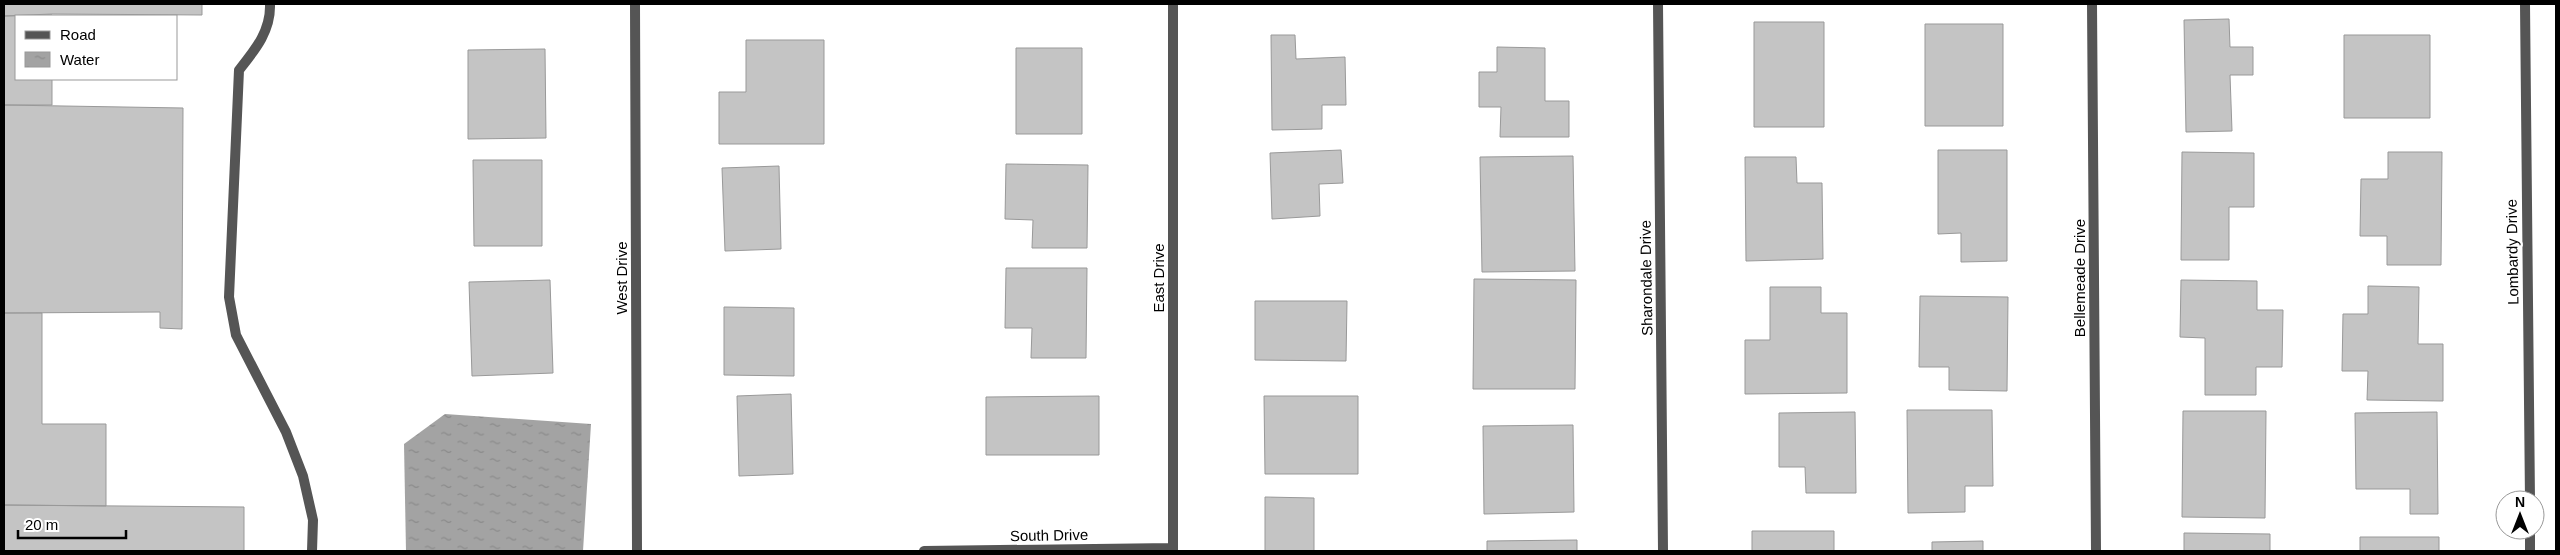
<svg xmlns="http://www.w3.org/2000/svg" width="2560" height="555" font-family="Arial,sans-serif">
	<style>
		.water { fill: url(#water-ripples) }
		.building { fill: #c4c4c4; stroke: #999 }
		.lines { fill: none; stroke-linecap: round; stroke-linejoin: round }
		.service { stroke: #555; stroke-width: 10 }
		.minor { stroke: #555; stroke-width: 10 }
		.labels { text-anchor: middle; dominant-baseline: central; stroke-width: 4.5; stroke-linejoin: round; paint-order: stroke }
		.street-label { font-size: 15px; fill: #000; stroke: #fff }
	</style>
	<defs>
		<pattern id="water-ripples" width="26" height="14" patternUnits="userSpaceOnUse" patternTransform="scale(1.25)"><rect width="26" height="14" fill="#a3a3a3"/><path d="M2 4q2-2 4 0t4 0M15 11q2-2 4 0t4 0" fill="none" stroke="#8b8b8b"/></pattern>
	</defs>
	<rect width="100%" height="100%" fill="#fff"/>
	<path class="water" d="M445,414L591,424L583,551H406L404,444Z"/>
	<path class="building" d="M4,4H202V15L52,14L4,16Z
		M52,15L16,16V79H52V105H4V16Z
		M2229,19L2230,47H2253V75H2230L2232,131L2186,132L2184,20Z
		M1754,22H1824V127H1754Z
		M1925,24H2003V126H1925Z
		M1271,35H1295L1296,59L1345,57L1346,105H1322V129L1272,130Z
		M2344,35H2430V118H2344Z
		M746,40H824V144H719V92H746Z
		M1497,47L1545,48V101H1569V137H1500L1501,107H1479V72H1497Z
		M1016,48H1082V134H1016Z
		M545,49L546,138L468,139V50Z
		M4,105L183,108L182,329L160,328V312L4,313Z
		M1341,150L1343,183L1319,184L1320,216L1272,219L1270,153Z
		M1938,150H2007V261L1961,262V233L1938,234Z
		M2182,152L2254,153V207H2229V260H2181Z
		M2388,152H2442L2441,265H2387V236H2360L2361,179H2388Z
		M1573,156L1575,271L1482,272L1480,157Z
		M1745,157H1796L1797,183H1822L1823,259L1746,261Z
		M473,160H542V246H474Z
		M1006,164L1088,165L1087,248H1032L1033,220L1005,219Z
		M779,166L781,249L725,251L722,168Z
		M1006,268H1087L1086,358H1031L1032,328H1005Z
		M1474,279L1576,280L1575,389H1473Z
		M550,280L553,373L472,376L469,282Z
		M2181,280L2257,281V310H2283L2282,367H2256V395H2205V338L2180,337Z
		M2368,286L2419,287L2418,344H2443V401L2367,400L2368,371H2342L2343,314H2368Z
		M1770,287H1821V313H1847V393L1745,394V340H1770Z
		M1920,296L2008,297L2007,391L1949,390V367H1919Z
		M1255,301H1347L1346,361L1255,360Z
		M724,307L794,308V376L724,375Z
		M4,313H42V424H106V506L4,505Z
		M791,394L793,474L739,476L737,396Z
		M1099,396V455H986V397Z
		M1264,396H1358V474H1265Z
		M1907,410H1992L1993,486H1965V512L1908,513Z
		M2183,411H2266L2265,518L2182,517Z
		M1855,412L1856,493H1806L1805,467H1779V413Z
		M2437,412L2438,514H2410V489H2356L2355,413Z
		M1573,425L1574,512L1484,514L1483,426Z
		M1265,497L1314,498V551H1265Z
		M4,505L244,507V551H4Z
		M1752,531H1834V551H1752Z
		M2184,533L2270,534V551H2184Z
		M2360,537H2439V551H2360Z
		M1577,540V551H1487V541Z
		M1983,541V551H1932V542Z"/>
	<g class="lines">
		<path class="service" d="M270,4C271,31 255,50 239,70L229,297L236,335L286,432L303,476L313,520L312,551"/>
		<path class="minor" d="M635,4L637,551
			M1173,4V551
			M1658,4L1663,551
			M2092,4L2096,551
			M2525,4L2530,500
			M2530,530V551
			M924,551L1173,548"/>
	</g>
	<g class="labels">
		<g class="street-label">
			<text transform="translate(2512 252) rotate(-91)">Lombardy Drive</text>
			<text transform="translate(621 278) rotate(-90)">West Drive</text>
			<text transform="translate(1158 278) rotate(-90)">East Drive</text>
			<text transform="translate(1646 278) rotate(-91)">Sharondale Drive</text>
			<text transform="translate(2079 278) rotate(-90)">Bellemeade Drive</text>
			<text transform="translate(1049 535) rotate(-1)">South Drive</text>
		</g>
	</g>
	<rect width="2560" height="555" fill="none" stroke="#000000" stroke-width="10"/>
	<rect x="15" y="15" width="162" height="65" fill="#ffffff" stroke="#999999"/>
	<rect x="25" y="31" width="25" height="8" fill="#555555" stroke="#999999"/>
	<text x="60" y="40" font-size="15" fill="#000000">Road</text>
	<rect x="25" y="52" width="25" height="15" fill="url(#water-ripples)" stroke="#999999"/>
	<text x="60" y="65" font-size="15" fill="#000000">Water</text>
	<g transform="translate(2520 515)"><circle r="24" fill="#ffffff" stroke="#999999"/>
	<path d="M0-4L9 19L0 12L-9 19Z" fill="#000000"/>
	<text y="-8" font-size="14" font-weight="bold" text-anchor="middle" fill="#000000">N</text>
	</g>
	<path d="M18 530v8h108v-8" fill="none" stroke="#000000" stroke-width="2.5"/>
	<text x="25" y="530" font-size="15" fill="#000000" stroke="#ffffff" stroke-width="4" paint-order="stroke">20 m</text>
</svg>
